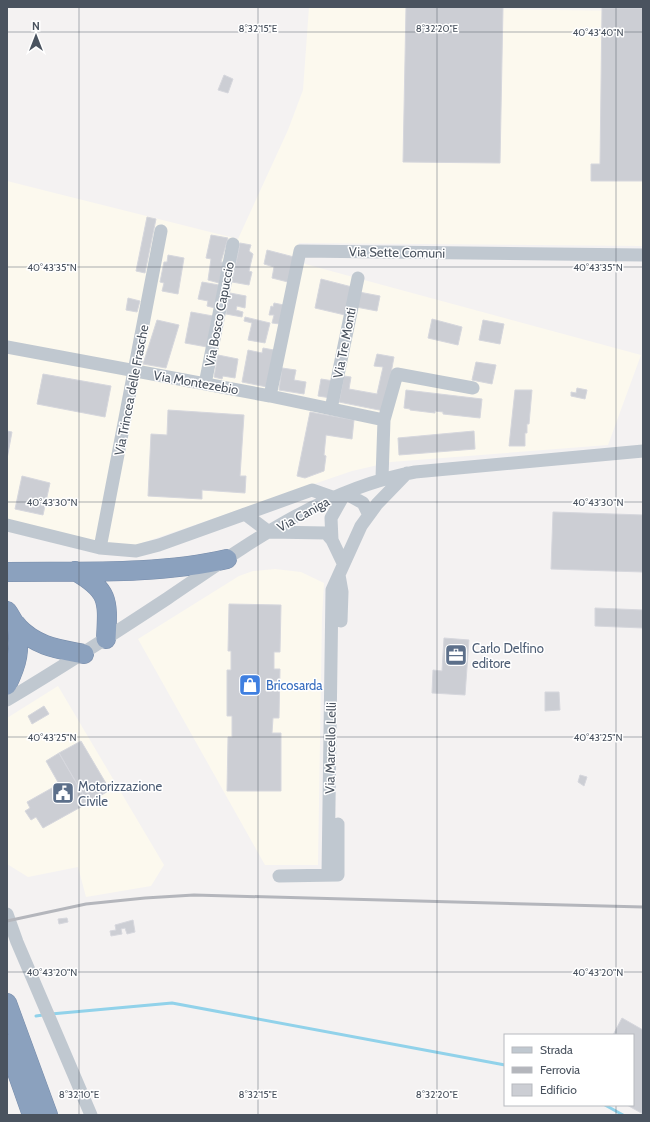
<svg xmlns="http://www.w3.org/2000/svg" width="650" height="1122" font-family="Cabin,sans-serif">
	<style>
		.commercial { fill: #fcf9ee }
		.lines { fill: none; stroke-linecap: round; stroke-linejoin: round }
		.stream { stroke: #91d2ea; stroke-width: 3 }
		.building { fill: #ccced4; stroke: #d6d7dd }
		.highway-casing { stroke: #778caa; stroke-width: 20 }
		.minor { stroke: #c0c8d0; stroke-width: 13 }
		.highway { stroke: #8ba1be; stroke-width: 19 }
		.rail { stroke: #b4b6bc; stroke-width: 3 }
		.ticks { fill: none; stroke: #4a535f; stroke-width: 1; stroke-opacity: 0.45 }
		.labels { text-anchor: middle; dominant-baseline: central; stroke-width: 3; stroke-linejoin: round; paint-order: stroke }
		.street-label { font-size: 13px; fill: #4a535f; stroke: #fff }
		.service-label { font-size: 13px; fill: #4e5e75; stroke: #fff; text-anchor: start }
		.shop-label { font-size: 13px; fill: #366cbe; stroke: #fff; text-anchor: start }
		.ticks-label { font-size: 10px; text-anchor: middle; fill: #4a535f; stroke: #fff; stroke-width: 3; stroke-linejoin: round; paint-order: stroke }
	</style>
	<rect width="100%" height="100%" fill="#f4f2f2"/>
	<path class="commercial" d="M309,7L643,11V246L299,243L294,261L641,355L608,445L391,462L352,471L133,546L91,540L7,520V181L238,239L288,130L303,90Z
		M275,569L301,572L324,583L322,617L318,865H265L138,639L239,576L253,571Z
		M58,686L164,865L151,886L86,897L78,867L28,877L7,864V718Z"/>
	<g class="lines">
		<path class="stream" d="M51,1014L172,1003L505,1065
			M36,1016L43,1015
			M605,1105L623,1115"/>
	</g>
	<path class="building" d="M406,7H503L500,163L403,162Z
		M602,8H643V181H591V164H600Z
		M224,75L233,79L228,93L218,90Z
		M147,217L156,219L145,273L136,271Z
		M211,235L228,238L221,262H224L219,283L208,280L211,259L206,258Z
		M240,243L251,245L249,251L253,254L249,271L252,272L249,285L232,282Z
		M267,250L294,257L288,282L272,278L274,267L264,264Z
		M168,255L184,258L178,294L162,291L164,283L160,282L164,262H167Z
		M321,279L352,287L345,315L315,308Z
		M202,282L219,285L215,308L207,306L208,301L198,299Z
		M359,292L380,296L377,311L356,307Z
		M230,293L246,296L245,308L237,306L236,310L243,312L242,317L226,314Z
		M128,298L140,301L137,312L126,310Z
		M274,303L284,305L280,324L272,323L274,315H269L271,306L273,307Z
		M191,312L213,316L207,347L185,343Z
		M245,317L270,323L265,343L248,340L252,323L244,321Z
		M432,319L462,327L458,345L428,338Z
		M157,320L179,325L166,368L143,364Z
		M483,320L504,324L500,344L479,340Z
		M263,348L274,350L267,387L242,382L248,350L262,353Z
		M377,354L394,357L384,411L339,402L344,376L351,377L349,389L377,394L383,367L374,366Z
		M218,355L238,359L235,378L223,376L222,379L214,377Z
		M476,362L496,365L492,384L472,380Z
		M282,368L296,370L294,380L306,382L304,394L279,390Z
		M43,374L111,386L105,417L37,404Z
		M321,379L334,381L331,398L318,396Z
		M577,388L587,390L585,399L571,396V392L576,393Z
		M406,390L482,399L480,418L443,414V412L435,411V413L410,410V409L404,408Z
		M515,390H532L529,424H527V433H525V446H509Z
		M168,410L244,415L240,476H246L245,493L202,490V499L148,496L151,434L167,435Z
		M310,412L354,420L352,439L326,435L324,455L326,456L324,471L305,478L297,476Z
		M7,431L12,432L7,459Z
		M474,431L475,449L399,455L398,438Z
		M22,476L50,483L43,515L15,509Z
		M553,512L643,515V572L551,569Z
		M229,604L281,605L280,652H274V669H280L279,718H273L272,733H281V791H227L228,737H232V716H227V670H231V651H228Z
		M595,608L643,610V628L595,626Z
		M444,638L469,640L465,695L432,693L433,670L442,671Z
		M545,692H559L560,710L545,711Z
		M44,706L49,714L32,724L28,716Z
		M81,741L110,790L88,803L59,753Z
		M59,753L88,803L43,828L36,817L31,820L25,811L30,808L27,802L59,784L46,761Z
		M580,775L587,777L584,786L578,782Z
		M67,918L68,922L59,924L58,919Z
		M133,920L135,932L127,934L125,928L121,929L122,934L111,936L110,931L116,930L115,925Z
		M622,1018L643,1030V1114L627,1105H633V1035H613Z"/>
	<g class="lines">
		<g class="highway-casing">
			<path id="highway" d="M75,571C110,591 108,601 106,639
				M7,572C78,571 158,575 227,559
				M7,611C11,616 13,622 17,626C37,647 58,649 84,654
				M7,685C18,662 20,651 17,625
				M7,1003L48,1115
				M7,1044L32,1115"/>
		</g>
		<path class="minor" d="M7,347L270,396L384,420L382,478
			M205,384L233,244
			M270,396L300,251L643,255
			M331,409L358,278
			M384,420L397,374L473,388
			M345,493L363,503L369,515
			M245,514L269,532
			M7,525L100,548L136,551L159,545L312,490L332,497
			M269,532L326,533L332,540L343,563
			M332,540L331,518L345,493
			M100,548L161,231
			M339,575L342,592L341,621
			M7,700C62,667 115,633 168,598C245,546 322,489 415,472L643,451
			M328,875L332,590L361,526L377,504L407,473
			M279,876L338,875V824
			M7,914L17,942L91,1115"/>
		<use href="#highway" class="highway"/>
		<path class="rail" d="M7,921L86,904L145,898L194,895L643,907"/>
	</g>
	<path class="ticks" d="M79,7V1115M258,7V1115M437,7V1115M616,7V1035M7,32H643M7,267H643M7,502H643M7,737H643M7,972H643M616,1105V1115"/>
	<defs>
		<g id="office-square" transform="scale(1.15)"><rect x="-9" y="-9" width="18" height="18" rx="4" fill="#5c6f8a" stroke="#fff"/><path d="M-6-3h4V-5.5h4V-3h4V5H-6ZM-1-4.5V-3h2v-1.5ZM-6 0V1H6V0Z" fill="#fff"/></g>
		<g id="shop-square" transform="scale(1.15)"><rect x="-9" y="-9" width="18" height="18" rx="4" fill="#3f7fe0" stroke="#fff"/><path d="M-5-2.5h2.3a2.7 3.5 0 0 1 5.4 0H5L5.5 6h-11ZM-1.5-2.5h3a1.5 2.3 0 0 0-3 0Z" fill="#fff"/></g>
		<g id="civic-square" transform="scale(1.15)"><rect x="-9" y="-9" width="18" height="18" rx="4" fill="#5c6f8a" stroke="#fff"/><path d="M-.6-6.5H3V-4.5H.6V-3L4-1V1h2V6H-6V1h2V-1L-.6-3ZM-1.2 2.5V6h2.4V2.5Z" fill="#fff"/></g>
	</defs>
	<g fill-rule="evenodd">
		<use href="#office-square" x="456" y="655"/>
		<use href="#shop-square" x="250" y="685"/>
		<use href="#civic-square" x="63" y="793"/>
	</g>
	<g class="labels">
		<g class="street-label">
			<text transform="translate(397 252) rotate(1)">Via Sette Comuni</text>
			<text transform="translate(219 314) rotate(-79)">Via Bosco Capuccio</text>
			<text transform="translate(344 343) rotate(-79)">Via Tre Monti</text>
			<text transform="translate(196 382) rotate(10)">Via Montezebio</text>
			<text transform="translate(131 390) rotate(-79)">Via Trincea delle Frasche</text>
			<text transform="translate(303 514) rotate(-29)">Via Caniga</text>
			<text transform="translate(330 748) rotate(-89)">Via Marcello Lelli</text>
		</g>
		<g class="service-label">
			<text x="472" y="648">Carlo Delfino<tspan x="472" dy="15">editore</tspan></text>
			<text x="78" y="786">Motorizzazione<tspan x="78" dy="15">Civile</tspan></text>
		</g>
		<g class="shop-label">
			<text x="266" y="685">Bricosarda</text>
		</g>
	</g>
	<g class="ticks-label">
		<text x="258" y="32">8°32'15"E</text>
		<text x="437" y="32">8°32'20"E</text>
		<text x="598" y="36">40°43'40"N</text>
		<text x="52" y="271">40°43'35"N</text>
		<text x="598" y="271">40°43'35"N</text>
		<text x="52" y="506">40°43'30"N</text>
		<text x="598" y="506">40°43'30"N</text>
		<text x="52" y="741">40°43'25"N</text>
		<text x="598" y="741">40°43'25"N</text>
		<text x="52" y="976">40°43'20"N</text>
		<text x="598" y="976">40°43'20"N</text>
		<text x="79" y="1098">8°32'10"E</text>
		<text x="258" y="1098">8°32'15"E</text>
		<text x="437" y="1098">8°32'20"E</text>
	</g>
	<rect width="650" height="1122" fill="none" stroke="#4a535f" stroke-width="16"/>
	<rect x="504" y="1034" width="130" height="72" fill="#ffffff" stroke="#b7babf"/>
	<rect x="512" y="1047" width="20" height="6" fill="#c0c8d0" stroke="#b7babf"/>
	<text x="540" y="1054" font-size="12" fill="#4a535f">Strada</text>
	<rect x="512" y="1067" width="20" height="6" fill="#b4b6bc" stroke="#b7babf"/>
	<text x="540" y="1074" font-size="12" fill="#4a535f">Ferrovia</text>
	<rect x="512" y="1084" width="20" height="12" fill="#ccced4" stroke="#b7babf"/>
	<text x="540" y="1094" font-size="12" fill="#4a535f">Edificio</text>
	<g transform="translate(36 36)" stroke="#ffffff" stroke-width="3" paint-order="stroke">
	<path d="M0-3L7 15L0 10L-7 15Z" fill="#4a535f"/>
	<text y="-6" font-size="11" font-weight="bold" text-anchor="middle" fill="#4a535f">N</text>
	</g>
</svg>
